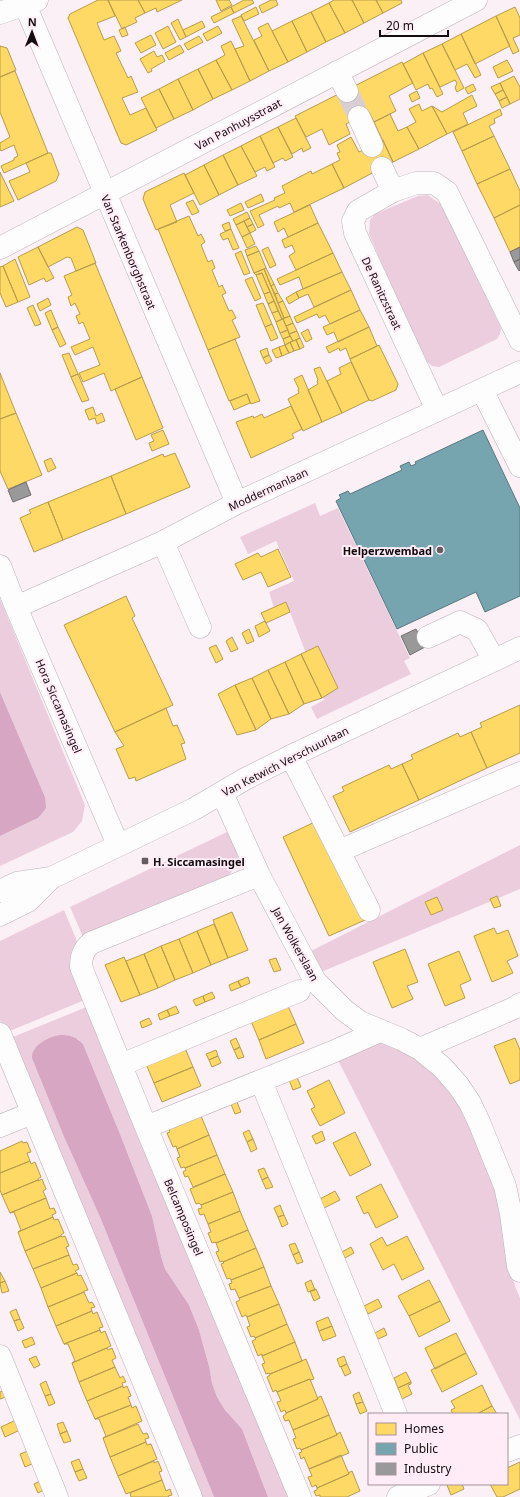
<svg xmlns="http://www.w3.org/2000/svg" width="520" height="1497" font-family="'Noto Sans',sans-serif">
	<style>
		.green { fill: #eccdde }
		.water { fill: #d6a6c2 }
		.homes { fill: #ffd966; stroke: #b89c4c }
		.public { fill: #76a5af; stroke: #58777f }
		.industry { fill: #999; stroke: #716f70 }
		.lines { fill: none; stroke-linecap: round; stroke-linejoin: round }
		.minor-tunnel { stroke: #d8ced4; stroke-width: 22; stroke-dasharray: 22 11; stroke-linecap: butt }
		.minor-casing { stroke: #bbb3b7; stroke-width: 23 }
		.major-casing { stroke: #bbb3b7; stroke-width: 23 }
		.minor { stroke: #fefdfe; stroke-width: 22 }
		.major { stroke: #fefdfe; stroke-width: 22 }
		.poi-dot { fill: #645c60; stroke: #ffecf6; stroke-width: 1.5 }
		.labels { text-anchor: middle; dominant-baseline: central; stroke-width: 4; stroke-linejoin: round; paint-order: stroke }
		.street-label { font-size: 11px; fill: #130d10; stroke: #ffecf6 }
		.poi-label { font-size: 11px; font-weight: bold; fill: #130d10; stroke: #ffecf6; text-anchor: end }
	</style>
	<rect width="100%" height="100%" fill="#fbf0f6"/>
	<path class="green" d="M428,195L442,205L501,328L500,334L497,339L439,367L432,366L423,358L369,234L370,220L375,214L418,196Z
		M315,503L320,516L338,508L410,658L404,661L411,674L317,719L311,707L324,700L290,612L277,617L269,592L294,581L276,541L248,554L240,537Z
		M0,599L85,805L82,821L73,832L0,866V836L38,818L45,797L0,692Z
		M227,832C241,845 242,862 228,876L84,939L70,907Z
		M520,845V889L321,972L309,952Z
		M64,910L79,946L87,999L5,1033L0,1020V941Z
		M89,1006L291,1497H268L242,1429L225,1410L217,1397L212,1383L209,1366L199,1330L189,1305L165,1269L161,1256L152,1216L120,1134L83,1044L78,1039L65,1139L100,1217L214,1497H198L8,1039Z
		M384,1043L418,1058L438,1079L461,1108L498,1194L506,1254L515,1286L520,1298V1420L338,1060L374,1044Z"/>
	<path class="water" d="M0,692L45,797L46,808L38,818L0,836Z
		M60,1035C70,1035 76,1037 83,1044L120,1134L152,1216L161,1256L165,1269L189,1305L199,1330L209,1366L212,1383L217,1397L225,1410L242,1429L268,1497H214L100,1217L65,1139L32,1058C32,1045 48,1037 60,1035Z"/>
	<path class="homes" d="M98,0H108L115,16L97,23L104,40L114,36L121,51L116,53L128,78L131,76L138,92L122,98L130,115L146,108L157,130L126,145L121,143L68,18L70,14Z
		M108,0H138L145,13L135,18L137,22L122,29Z
		M138,0H182L157,12L156,8L145,13Z
		M216,0H229L232,5L221,11Z
		M244,0H252L254,3L234,13L231,7Z
		M271,0H276L278,5L262,13L259,6Z
		M334,0H352L364,23L345,33L329,3Z
		M352,0H376L383,13L364,23Z
		M376,0H401L402,3L383,13Z
		M329,3L345,33L326,42L311,12Z
		M231,7L234,13L214,23L211,17Z
		M256,7L259,14L244,21L241,15Z
		M515,7L520,18V35L513,38L519,51L513,54L496,16Z
		M311,12L326,42L307,52L292,21Z
		M241,16L269,71L250,81L235,49L244,46L232,20Z
		M496,16L510,46L475,64L461,34Z
		M178,19L186,37L180,40L171,23Z
		M202,21L205,27L186,37L183,30Z
		M292,21L307,52L288,62L272,31Z
		M268,23L288,62L269,71L254,40L262,36L258,28Z
		M168,26L176,42L163,49L155,33Z
		M218,26L222,33L207,41L203,34Z
		M125,27L128,35L122,37L119,30Z
		M461,34L481,75L475,78L467,64L455,70L442,44Z
		M151,35L156,45L141,53L135,43Z
		M199,36L203,42L188,50L184,44Z
		M231,41L250,81L232,90L216,60L225,55L221,46Z
		M442,44L464,88L457,92L455,88L457,83L455,80L440,87L423,53Z
		M180,45L184,52L169,60L165,53Z
		M0,46L7,48L16,70L0,77Z
		M154,51L157,57L162,55L165,61L151,69L152,71L148,73L140,59Z
		M423,53L443,94L437,97L432,88L430,89L428,84L416,90L403,64Z
		M216,60L232,90L213,99L198,69Z
		M507,60L513,71L498,78L493,67Z
		M402,62L413,83L389,96L396,111L374,122L369,112L346,124L350,134L329,145L322,129L306,137L295,116Z
		M198,69L213,99L193,110L178,79Z
		M15,71L48,153L4,173L1,166L14,160V158L18,156L14,145L1,151L0,149V143L10,137L0,112V77Z
		M514,76L520,87V99L510,104L500,83Z
		M178,79L193,110L174,119L159,89Z
		M500,83L503,90L495,94L491,87Z
		M473,84L476,90L468,94L465,88Z
		M159,89L174,119L156,128L141,98Z
		M503,90L507,97L499,101L495,94Z
		M417,91L420,98L412,102L409,95Z
		M472,95L477,106L463,113L468,124L447,134L432,106L442,112Z
		M507,97L510,104L502,108L499,101Z
		M419,104L422,111L432,106L447,134L419,149L407,127L416,122L409,109Z
		M500,109L502,115L494,119L495,123L489,126L494,136L462,151L453,132Z
		M390,114L398,131L407,127L419,149L393,162L374,122Z
		M296,118L311,148L303,152L302,148L292,154L278,127Z
		M278,127L293,157L285,161L283,158L273,163L260,136Z
		M260,136L275,167L267,171L265,167L255,172L241,146Z
		M494,136L510,169L477,184L462,151Z
		M351,137L359,152L383,140L393,162L344,188L332,164L340,160L337,153L340,152L337,145Z
		M241,146L257,176L238,185L223,155Z
		M48,153H51L59,174L56,181L18,200L9,181L30,172L26,163Z
		M223,155L238,185L219,195L204,165Z
		M332,164L344,188L294,212L290,203L279,208L278,206L259,215L264,225L258,228L250,211L275,200L274,198L285,193L282,186L311,171L312,174Z
		M204,165L219,195L200,205L185,175Z
		M510,169L520,191V205L494,218L477,184Z
		M0,172L14,201L0,207Z
		M184,173L194,193L170,205L177,222L156,230L143,199L145,192Z
		M261,194L264,201L248,208L245,202Z
		M193,200L199,212L192,215L186,203Z
		M241,203L244,210L230,216L227,210Z
		M310,205L318,223L288,237L284,228L278,232L274,222Z
		M520,205V247L510,252L494,218Z
		M247,212L250,218L236,225L233,219Z
		M189,216L198,236L201,234L205,242L201,245L208,262L212,260L215,268L212,270L219,287L222,285L226,293L222,295L229,311L232,310L236,318L232,320L240,337L208,350L158,229Z
		M250,218L253,224L247,227L244,221Z
		M244,221L250,233L242,237L236,225Z
		M229,222L231,229L225,231L222,225Z
		M318,223L333,253L296,270L289,256L295,252L292,245L285,248L282,240Z
		M253,224L256,230L250,233L247,227Z
		M77,227L83,230L96,263L76,271L71,258L67,257L48,267L38,247Z
		M231,229L239,248L233,250L228,238L223,240L220,234Z
		M250,233L255,244L247,248L242,237Z
		M256,246L259,251L247,256L245,250Z
		M38,247L54,278L46,282L44,278L29,285L18,257Z
		M268,247L276,265L270,268L262,250Z
		M241,251L250,273L244,275L235,254Z
		M259,251L266,268L254,273L247,256Z
		M333,253L342,272L303,289L299,277L280,285L277,279Z
		M15,259L30,297L18,302L3,266Z
		M95,263L142,377L111,391L104,373L83,382L79,373L100,365L93,347L75,355L71,347L90,339L83,322L79,324L76,316L80,314L75,303L71,306L68,297L72,295L64,276Z
		M3,266L18,302L6,307L0,293V267Z
		M266,268L274,284L271,286L264,269Z
		M264,269L284,318L283,319H282L262,273L256,275L254,273Z
		M342,272L351,290L314,307L308,294L299,298L296,292Z
		M262,273L270,292L264,294L256,275Z
		M252,277L261,298L255,301L245,280Z
		M274,284L278,293L275,294L271,286Z
		M351,290L360,310L330,324L325,315L319,318L317,314L297,323L294,317Z
		M270,292L274,301L268,304L264,294Z
		M296,292L299,298L289,304L286,298Z
		M278,293L283,301L278,303L275,294Z
		M48,298L51,305L40,311L37,304Z
		M274,301L278,311L272,313L268,304Z
		M283,301L290,316L284,318L278,303Z
		M263,303L272,324L265,327L256,305Z
		M33,305L41,324L35,326L27,308Z
		M51,310L58,327L52,330L45,313Z
		M360,310L369,327L338,342L334,332L327,335L323,327Z
		M278,311L282,319L276,322L272,313Z
		M290,316L293,323L286,326L283,319Z
		M283,319L288,330L280,333L276,322Z
		M293,323L297,331L289,334L286,326Z
		M272,324L278,338L271,341L265,327Z
		M58,327L66,344L60,347L52,330Z
		M369,327L377,346L350,359L346,348L340,351L339,348L329,353L326,347Z
		M308,329L312,339L306,342L301,333Z
		M288,330L290,336L283,339L280,333Z
		M297,331L300,338L293,341L289,334Z
		M290,336L293,341L285,345L283,339Z
		M300,338L304,347L300,349L296,340Z
		M235,339L260,401L251,404L247,394L229,401L208,350Z
		M296,340L300,349L294,351L290,342Z
		M290,342L294,351L289,353L285,345Z
		M285,345L289,353L282,356L279,347Z
		M379,345L398,384L396,390L372,401L369,400L350,359Z
		M279,347L282,356L276,358L272,350Z
		M267,348L269,355L263,358L260,351Z
		M69,353L78,374L71,377L62,355Z
		M269,355L272,361L266,364L263,358Z
		M351,362L369,400L342,413L327,381L341,374L339,368Z
		M320,367L342,413L322,422L308,390L318,384L317,381L318,380L314,369Z
		M0,373L16,413L0,419Z
		M78,374L89,400L82,402L71,377Z
		M302,375L322,422L303,431L288,399L299,393L298,390L299,389L294,379Z
		M142,377L163,428L136,440L115,389Z
		M247,394L250,403L234,410L230,401Z
		M291,406L302,429L292,434L294,438L251,458L236,422L253,416L254,418L262,414L264,418Z
		M93,407L96,416L102,413L105,421L97,424L95,418L89,420L85,410Z
		M16,413L42,475L8,489L0,471V419Z
		M163,430L169,444L152,451L149,443L154,441L151,435Z
		M175,453L190,487L126,514L111,476L163,454L164,457Z
		M51,458L56,468L48,472L44,461Z
		M111,476L126,514L63,540L48,502Z
		M48,502L63,540L34,552L20,518L31,513L29,510Z
		M278,549L291,577L268,587L261,572L243,580L235,564L258,553L261,557Z
		M126,596L135,616L132,618L173,705L115,732L64,625Z
		M286,602L290,612L266,623L261,613Z
		M265,621L270,631L259,637L255,626Z
		M249,629L254,641L247,644L242,633Z
		M232,637L238,649L231,652L226,641Z
		M216,645L223,659L216,663L209,648Z
		M318,646L338,688L322,698L301,654Z
		M301,654L322,698L304,704L285,662Z
		M285,662L304,704L289,714L268,670Z
		M268,670L289,714L271,719L252,678Z
		M252,678L271,719L256,730L235,685Z
		M235,685L256,730L237,735L218,694Z
		M520,705V753L487,768L471,732L482,727L480,723Z
		M166,708L173,726L177,725L185,743L181,744L186,759L136,781L135,777L129,779L116,749L124,746L115,732Z
		M471,732L487,768L419,800L402,764L413,759L411,755L458,733L460,737Z
		M402,764L419,800L350,832L333,796L344,791L342,787L389,765L391,769Z
		M319,820L365,920L329,936L283,837Z
		M497,896L501,906L494,908L490,899Z
		M437,897L443,910L431,915L425,902Z
		M232,912L248,950L228,958L213,920Z
		M214,924L228,958L211,965L197,931Z
		M494,928L497,934L508,930L518,956L507,961L513,973L492,982L474,936Z
		M197,931L211,965L193,973L179,939Z
		M179,939L193,973L175,980L161,946Z
		M161,946L175,980L158,988L144,954Z
		M405,949L418,982L407,986L413,999L392,1008L373,962Z
		M459,951L471,980L460,985L465,998L445,1006L428,964Z
		M144,954L158,988L140,995L126,961Z
		M124,957L140,995L121,1002L105,965Z
		M276,958L281,970L274,972L269,960Z
		M248,977L250,983L241,987L238,981Z
		M238,981L241,987L231,991L229,985Z
		M212,992L215,998L205,1002L203,996Z
		M203,996L205,1002L196,1006L193,1000Z
		M176,1006L179,1013L170,1016L167,1010Z
		M288,1006L296,1024L259,1040L251,1021Z
		M167,1010L170,1016L160,1020L158,1014Z
		M149,1018L152,1024L142,1028L140,1022Z
		M296,1024L304,1043L266,1059L259,1040Z
		M236,1038L240,1047L234,1050L230,1041Z
		M515,1038L520,1050V1080L510,1084L494,1046Z
		M240,1047L244,1057L238,1059L234,1050Z
		M185,1048L193,1067L154,1083L146,1064Z
		M216,1050L218,1056L209,1060L206,1054Z
		M218,1056L221,1063L212,1067L209,1060Z
		M193,1067L201,1086L162,1102L154,1083Z
		M297,1077L301,1087L293,1090L289,1080Z
		M329,1080L345,1113L320,1126L311,1109L315,1107L307,1091Z
		M237,1102L241,1112L235,1114L231,1104Z
		M201,1116L209,1135L177,1149L176,1146L173,1147L167,1133L170,1132L169,1129Z
		M249,1130L253,1139L247,1142L243,1133Z
		M322,1131L325,1140L316,1144L312,1136Z
		M355,1132L371,1165L350,1176L333,1143Z
		M209,1135L217,1155L185,1168L184,1167L181,1168L177,1158L180,1157L177,1149Z
		M253,1139L257,1149L251,1152L247,1142Z
		M22,1141L23,1143L27,1142L31,1152L27,1153L30,1161L0,1173V1151Z
		M217,1155L225,1174L193,1187L188,1176L185,1177L183,1172L186,1170L185,1168Z
		M30,1161L31,1164L35,1162L41,1177L38,1179V1180L2,1195L0,1190V1173Z
		M264,1168L268,1177L262,1180L258,1170Z
		M225,1174L233,1192L201,1205L199,1203L196,1204L190,1189Z
		M268,1177L273,1187L266,1189L262,1180Z
		M42,1179L46,1189L43,1191L46,1198L10,1213L2,1195L38,1180V1181Z
		M381,1184L398,1217L376,1228L368,1212L364,1214L356,1197Z
		M335,1191L340,1200L324,1208L320,1199Z
		M233,1192L240,1211L208,1224L204,1214L200,1215L198,1209L202,1208L201,1205Z
		M46,1198L50,1209L54,1208L56,1213L52,1215L53,1217L18,1232L21,1230L14,1212L10,1213Z
		M280,1205L284,1215L278,1217L274,1208Z
		M240,1211L248,1230L216,1243L215,1242L212,1243L208,1233L211,1232L208,1224Z
		M284,1215L288,1224L282,1227L278,1217Z
		M53,1217L54,1220L58,1219L64,1233L61,1235V1236L25,1251L18,1232Z
		M248,1230L256,1248L223,1262V1261L220,1262L216,1252L219,1251L216,1243Z
		M61,1236L62,1237L65,1236L69,1246L66,1247L69,1255L33,1269L25,1251Z
		M407,1236L424,1269L402,1280L394,1264L383,1270L370,1244L382,1237L387,1246Z
		M295,1243L299,1252L293,1255L289,1245Z
		M351,1247L354,1253L345,1258L342,1252Z
		M256,1248L264,1267L231,1280L230,1278L227,1279L221,1264L224,1263L223,1262Z
		M299,1252L303,1262L297,1264L293,1255Z
		M69,1255L73,1265L77,1264L79,1269L75,1271L77,1273L41,1288L33,1269Z
		M264,1267L271,1286L239,1298L235,1289L231,1290L229,1284L232,1283L231,1280Z
		M0,1272L5,1281L0,1283Z
		M77,1273L78,1276L81,1275L88,1290L84,1291V1292L48,1307L41,1288Z
		M311,1280L315,1290L308,1292L305,1283Z
		M429,1280L440,1301L409,1316L398,1296Z
		M5,1281L9,1291L2,1293L0,1283Z
		M271,1286L279,1304L247,1317L246,1315L242,1317L236,1302L240,1300L239,1298Z
		M316,1289L320,1298L314,1301L310,1291Z
		M84,1292L89,1303L92,1302L95,1307L91,1308L92,1311L56,1326L48,1307Z
		M378,1299L382,1307L368,1314L364,1306Z
		M440,1301L450,1321L419,1337L409,1316Z
		M279,1304L287,1324L255,1338L254,1336L251,1337L247,1327L250,1326L247,1317Z
		M16,1309L20,1319L14,1321L10,1312Z
		M92,1311L93,1314L97,1312L103,1327L99,1328L100,1330L64,1344L56,1326Z
		M328,1317L332,1326L319,1331L316,1322Z
		M20,1319L24,1328L18,1331L14,1321Z
		M287,1324L295,1342L262,1356V1354L258,1356L252,1341L256,1339L255,1338Z
		M332,1326L336,1336L323,1341L319,1331Z
		M384,1328L387,1335L378,1339L375,1333Z
		M100,1330L101,1333L105,1331L111,1346L72,1363L75,1361L68,1344H64Z
		M456,1333L466,1353L435,1369L425,1348Z
		M32,1337L35,1344L25,1348L22,1341Z
		M295,1342L302,1361L270,1374L269,1373L266,1374L262,1364L265,1363L262,1356Z
		M107,1348L108,1350L112,1348L116,1358L112,1360L115,1367L79,1382L72,1363Z
		M466,1353L477,1374L442,1392L431,1370Z
		M36,1356L40,1365L34,1368L29,1359Z
		M344,1356L347,1364L340,1367L337,1359Z
		M306,1359L314,1379L310,1380V1379L277,1392L276,1390L273,1392L267,1377L270,1375V1374Z
		M347,1364L351,1373L345,1376L341,1367Z
		M115,1367L120,1378L123,1376L126,1382L122,1383L123,1386L87,1401L79,1382Z
		M406,1372L411,1382L398,1388L394,1378Z
		M310,1379L318,1399L286,1413L285,1410L281,1412L277,1402L281,1401L277,1392Z
		M46,1381L51,1394L45,1396L40,1384Z
		M411,1382V1384L408,1385L412,1394L402,1399L398,1388Z
		M482,1385L492,1406L477,1414H453L451,1410L455,1408L451,1401Z
		M123,1386V1388L127,1386L131,1396L128,1397L131,1405L95,1419L87,1401Z
		M3,1391L6,1397L0,1399V1392Z
		M359,1392L363,1402L356,1404L353,1395Z
		M51,1394L55,1403L49,1406L45,1396Z
		M321,1396L329,1415L293,1430L289,1420L285,1421L283,1416L286,1414V1413L318,1399L317,1398Z
		M363,1402L367,1411L360,1414L356,1404Z
		M131,1405L132,1408L136,1406L142,1421L103,1438L106,1436L99,1419H95Z
		M492,1406L497,1414H477Z
		M329,1415L337,1435L301,1450L300,1448L297,1449L293,1439L296,1438L293,1430Z
		M16,1420L20,1430L5,1437L1,1427Z
		M63,1422L67,1431L60,1434L57,1424Z
		M138,1424L143,1434L147,1433L149,1438L145,1439L146,1442L110,1457L103,1438Z
		M67,1431L71,1441L64,1443L60,1434Z
		M340,1432L349,1453L309,1469L304,1457L301,1459L299,1453L302,1452L301,1450L337,1435V1434Z
		M146,1442L147,1445L151,1444L157,1459L118,1476L110,1457Z
		M28,1451L34,1463L25,1467L20,1454Z
		M341,1455L349,1474L317,1488L316,1485L312,1487L308,1477L312,1476L309,1469Z
		M79,1459L83,1469L75,1472L71,1462Z
		M154,1461V1463L158,1461L162,1471L159,1472L162,1480L126,1494L118,1476Z
		M520,1462V1489L503,1497H497L490,1484H507V1468Z
		M83,1469L87,1478L79,1481L75,1472Z
		M352,1471L360,1491L347,1497H320V1495L316,1496L314,1491L317,1490V1488L349,1474L348,1473Z
		M162,1480L166,1491L170,1489L172,1495L168,1496L169,1497H131L130,1493Z
		M40,1481L44,1490L38,1493L34,1484Z
		M450,1484H462L464,1489L451,1495L447,1485Z"/>
	<path class="public" d="M483,430L520,508V596L485,612L476,592L397,629L336,501L341,498L339,495L348,491L350,494L402,470L400,466L409,462L411,466L416,464L415,462Z"/>
	<path class="industry" d="M520,247V259L514,262L510,252Z
		M520,259V270L519,271L514,262Z
		M26,482L31,495L13,502L8,490Z
		M416,629L425,647L410,655L401,636Z"/>
	<g class="lines">
		<path class="minor-tunnel" d="M347,91L359,117"/>
		<g class="minor-casing">
			<path id="minor" d="M23,0L237,503
				M0,13L37,0
				M337,72L347,91
				M359,117L372,146
				M382,168L393,191
				M0,248L476,0
				M482,390L520,466
				M437,410L355,233L353,221L358,211L393,191L416,183H434L447,192L520,340
				M163,542L200,627
				M0,566L16,607L118,845
				M16,607L163,542L237,503L520,372
				M428,637L460,622L477,630L494,660
				M291,756L339,851L520,773
				M222,793L259,875L315,981L344,1010L360,1022L401,1039L420,1049L442,1067L458,1085L470,1103L479,1122L505,1186L511,1214L518,1266L520,1271
				M339,851L369,910
				M259,875L91,943C83,950 81,957 81,967L146,1127L300,1497
				M0,1034L191,1497
				M420,1049L514,1008L520,1004
				M121,1065L299,991
				M261,1081L396,1414
				M0,1126L32,1113
				M146,1127L330,1053L380,1031
				M0,1356L57,1497
				M507,1451L520,1446
				M398,1497L429,1484"/>
		</g>
		<g class="major-casing">
			<path id="major" d="M0,891L17,883L51,878L194,809L245,779L291,756L520,648
				M0,915L28,901L51,878"/>
		</g>
		<use href="#minor" class="minor"/>
		<use href="#major" class="major"/>
	</g>
	<g class="poi-dot">
		<circle cx="440" cy="550" r="4"/>
		<rect x="141" y="857" width="8" height="8" rx="2"/>
	</g>
	<g class="labels">
		<g class="street-label">
			<text transform="translate(238 124) rotate(-28)">Van Panhuysstraat</text>
			<text transform="translate(129 252) rotate(67)">Van Starkenborghstraat</text>
			<text transform="translate(382 293) rotate(65)">De Ranitzstraat</text>
			<text transform="translate(268 489) rotate(-25)">Moddermanlaan</text>
			<text transform="translate(59 706) rotate(67)">Hora Siccamasingel</text>
			<text transform="translate(285 761) rotate(-27)">Van Ketwich Verschuurlaan</text>
			<text transform="translate(296 944) rotate(61)">Jan Wolkerslaan</text>
			<text transform="translate(184 1217) rotate(67)">Belcamposingel</text>
		</g>
		<g class="poi-label">
			<text x="432" y="550">Helperzwembad</text>
			<text x="153" y="861" text-anchor="start">H. Siccamasingel</text>
		</g>
	</g>
	<rect x="368" y="1413" width="140" height="72" fill="#ffecf6" stroke="#a1939a"/>
	<rect x="376" y="1423" width="20" height="12" fill="#ffd966" stroke="#a1939a"/>
	<text x="404" y="1433" font-size="12" fill="#130d10">Homes</text>
	<rect x="376" y="1443" width="20" height="12" fill="#76a5af" stroke="#a1939a"/>
	<text x="404" y="1453" font-size="12" fill="#130d10">Public</text>
	<rect x="376" y="1463" width="20" height="12" fill="#999999" stroke="#a1939a"/>
	<text x="404" y="1473" font-size="12" fill="#130d10">Industry</text>
	<g transform="translate(32 32) rotate(1)" stroke="#ffecf6" stroke-width="3" paint-order="stroke">
	<path d="M0-3L7 15L0 10L-7 15Z" fill="#130d10"/>
	<text y="-6" font-size="11" font-weight="bold" text-anchor="middle" fill="#130d10">N</text>
	</g>
	<path d="M380 30v6h68v-6" fill="none" stroke="#130d10" stroke-width="2"/>
	<text x="386" y="30" font-size="12" fill="#130d10" stroke="#ffecf6" stroke-width="3" paint-order="stroke">20 m</text>
</svg>
